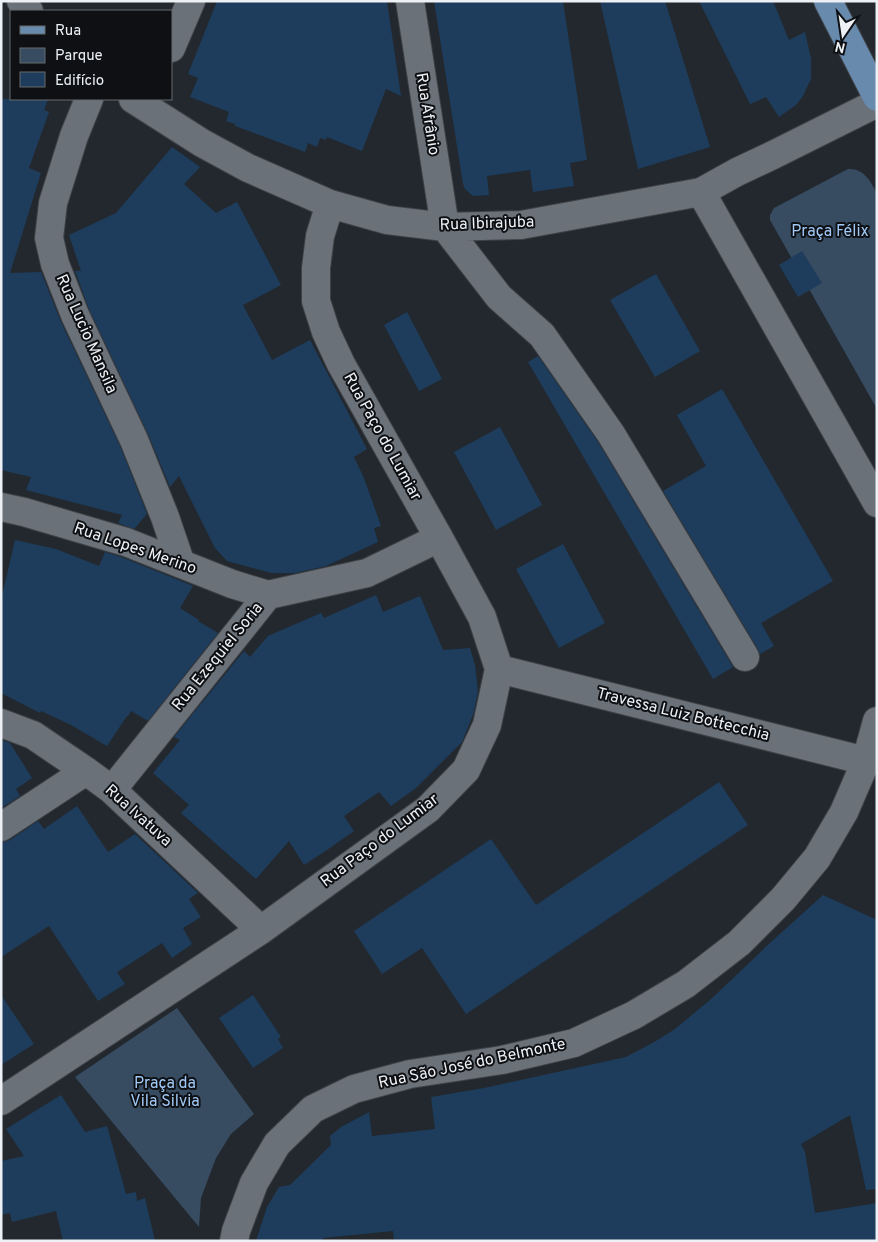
<svg xmlns="http://www.w3.org/2000/svg" width="878" height="1242" font-family="Overpass,sans-serif">
	<style>
		.green { fill: #374b61 }
		.building { fill: #1e3d5c }
		.lines { fill: none; stroke-linecap: round; stroke-linejoin: round }
		.minor-casing { stroke: #3e4247; stroke-width: 30 }
		.major-casing { stroke: #3e4247; stroke-width: 30 }
		.minor { stroke: #6b7178; stroke-width: 28 }
		.major { stroke: #688aad; stroke-width: 28 }
		.labels { text-anchor: middle; dominant-baseline: central; stroke-width: 4; stroke-linejoin: round; paint-order: stroke }
		.street-label { font-size: 16px; fill: #edf1f5; stroke: #0e1013 }
		.park-label { font-size: 16px; fill: #a0c9f6; stroke: #0e1013 }
	</style>
	<rect width="100%" height="100%" fill="#22282e"/>
	<path class="green" d="M848,169C864,168 870,181 877,193V409L770,220V215L774,208Z
		M177,1008L254,1114L231,1134L216,1158L201,1198L199,1227L75,1077Z"/>
	<path class="building" d="M217,1H387L401,96L386,89L362,151L327,137L326,140L320,138L317,147L308,143L305,152L235,126V124L226,121L229,112L190,97L198,78L188,74Z
		M434,1H563L587,160L570,163L574,186L533,192L530,170L487,176L489,195L473,196L465,189L463,184Z
		M600,1H665L710,147L638,169Z
		M699,1H773L789,40L805,32L811,58V79L803,96L796,105L779,117L766,97L750,104Z
		M1,99H48L44,110L49,112L29,168L41,173L10,273L41,272L61,322L120,446L147,514L134,529L118,523L122,515L26,490L31,477L1,470Z
		M172,147L200,167L184,184L216,213L237,202L281,285L243,305L272,360L310,340L367,449L354,457L364,478L381,526L374,528L378,542L326,566L295,573H271L227,561L215,548L179,476L170,487L148,434L89,309L75,271H81L69,235L116,213Z
		M802,251L822,283L798,297L779,265Z
		M656,274L700,351L655,377L610,300Z
		M407,312L442,379L419,391L384,325Z
		M538,356L598,442L733,667L713,679L528,362Z
		M722,389L833,581L761,623L774,646L760,654L758,649L663,491L706,466L677,415Z
		M500,427L542,505L496,530L454,452Z
		M15,540L56,549L99,566L105,552L121,557L176,579L193,586L180,608L199,620L198,621L218,633L148,721L131,711L128,716H127L107,746L71,725L41,711L40,713L1,693V600Z
		M563,544L605,623L559,648L516,569Z
		M376,595L383,612L420,596L443,650L470,648L475,665L478,691L474,712L462,742L416,788L391,806L379,792L344,816L354,831L327,850L304,865L289,841L256,879L181,813L189,805L153,773L180,740L174,737L244,651L250,657L268,636L321,613L324,618Z
		M1,740L10,743L32,778L16,789L20,796L1,808Z
		M719,782L748,825L466,1014L422,948L382,974L354,931L491,839L536,905Z
		M77,806L108,852L135,834L198,893L189,899L201,917L183,928L192,944L172,958L162,943L117,972L125,984L98,1001L49,926L1,957V843L10,840L38,821L44,829Z
		M823,895L877,920V1189L866,1190L850,1115L801,1144L805,1152L815,1213L877,1203V1241H394L393,1231L323,1238V1241H256L267,1207L279,1187L290,1185L331,1145L330,1136L341,1127L369,1112L372,1136L435,1129L431,1097L484,1088L626,1057L656,1041L675,1029L710,1000L771,942Z
		M1,995L34,1044L1,1065Z
		M253,995L281,1037L278,1039L283,1048L253,1068L219,1018Z
		M61,1095L85,1132L107,1126L126,1194L136,1192L137,1201L145,1198L155,1241H63L56,1211L12,1222L10,1213L1,1215V1161L24,1156L6,1129Z"/>
	<g class="lines">
		<g class="minor-casing">
			<path id="minor" d="M21,1L29,11
				M410,1L445,227L499,297L542,335L611,434L745,657
				M171,48L191,1
				M89,99L74,136L53,203L49,238L55,264L75,315L134,440L165,517L181,564
				M133,99L202,143L248,168L330,204L387,220L445,227L521,225L701,192L737,172L773,155L877,103
				M701,192L877,503
				M1,507L24,512L126,542L232,584L268,595
				M499,669L866,761
				M1,723L33,735L86,771L112,790L261,930
				M112,790L268,595L367,573L439,538
				M1,827L86,771
				M1,1101L261,930L428,809L466,770L487,725L499,669L482,617L439,538L341,364L326,332L316,301V268L320,236L330,204
				M234,1241L236,1231L254,1183L277,1144L313,1109L354,1089L410,1074L502,1060L574,1043L634,1015L686,984L739,943L783,899L817,858L844,812L866,761L877,721"/>
		</g>
		<g class="major-casing">
			<path id="major" d="M828,1L877,97"/>
		</g>
		<use href="#minor" class="minor"/>
		<use href="#major" class="major"/>
	</g>
	<g class="labels">
		<g class="street-label">
			<text transform="translate(427 114) rotate(81)">Rua Afrânio</text>
			<text transform="translate(487 224) rotate(-2)">Rua Ibirajuba</text>
			<text transform="translate(86 334) rotate(66)">Rua Lucio Mansila</text>
			<text transform="translate(382 437) rotate(61)">Rua Paço do Lumiar</text>
			<text transform="translate(135 549) rotate(19)">Rua Lopes Merino</text>
			<text transform="translate(218 657) rotate(-51)">Rua Ezequiel Soria</text>
			<text transform="translate(683 715) rotate(14)">Travessa Luiz Bottecchia</text>
			<text transform="translate(138 816) rotate(42)">Rua Ivatuva</text>
			<text transform="translate(380 841) rotate(-37)">Rua Paço do Lumiar</text>
			<text transform="translate(472 1064) rotate(-12)">Rua São José do Belmonte</text>
		</g>
		<g class="park-label">
			<text x="830" y="232">Praça Félix</text>
			<text x="165" y="1084">Praça da<tspan x="165" dy="18">Vila Silvia</tspan></text>
		</g>
	</g>
	<rect width="878" height="1242" fill="none" stroke="#edf1f5" stroke-width="5"/>
	<rect x="10" y="10" width="162" height="90" fill="#0e1013" stroke="#676a6d"/>
	<rect x="20" y="26" width="25" height="8" fill="#688aad" stroke="#676a6d"/>
	<text x="55" y="35" font-size="15" fill="#edf1f5">Rua</text>
	<rect x="20" y="48" width="25" height="15" fill="#374b61" stroke="#676a6d"/>
	<text x="55" y="60" font-size="15" fill="#edf1f5">Parque</text>
	<rect x="20" y="72" width="25" height="15" fill="#1e3d5c" stroke="#676a6d"/>
	<text x="55" y="85" font-size="15" fill="#edf1f5">Edifício</text>
	<g transform="translate(843 35) rotate(193)" stroke="#0e1013" stroke-width="4" paint-order="stroke">
	<path d="M0-4L9 19L0 12L-9 19Z" fill="#edf1f5"/>
	<text y="-8" font-size="14" font-weight="bold" text-anchor="middle" fill="#edf1f5">N</text>
	</g>
</svg>
